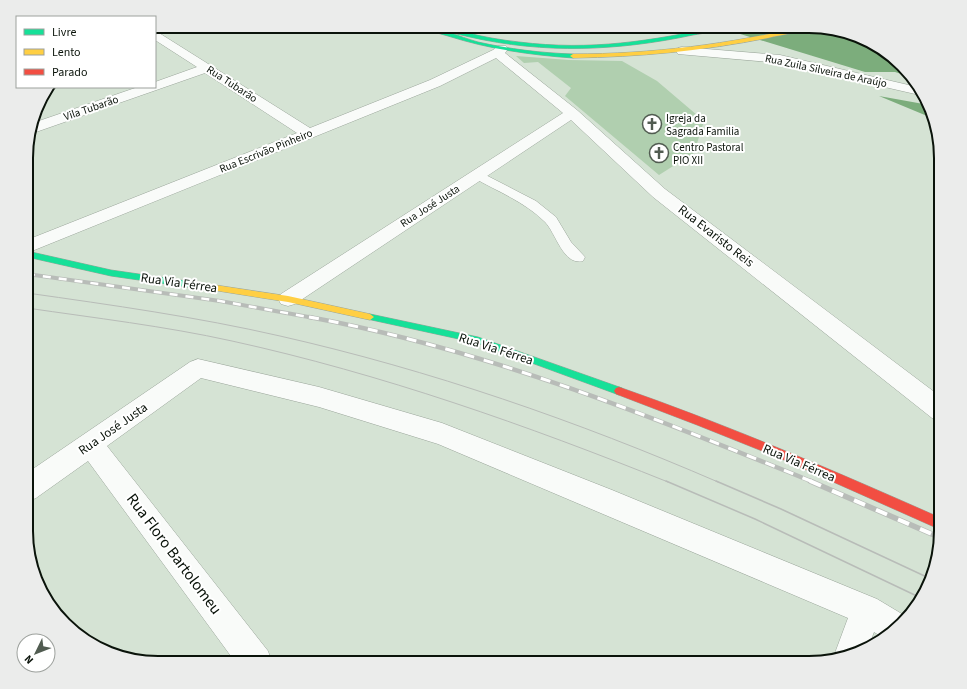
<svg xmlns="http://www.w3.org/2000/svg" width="967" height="689" font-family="'Source Sans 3',sans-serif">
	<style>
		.green { fill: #b0cfaf }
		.water { fill: #7cad7c }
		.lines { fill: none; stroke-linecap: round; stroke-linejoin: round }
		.lane-casing { stroke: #9aa59a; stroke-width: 1 }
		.street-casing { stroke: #9aa59a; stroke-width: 1 }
		.fast-casing { stroke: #9aa59a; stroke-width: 1 }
		.slow-casing { stroke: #9aa59a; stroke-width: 1 }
		.jam-casing { stroke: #9aa59a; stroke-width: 1 }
		.lane { fill: #f9fbf9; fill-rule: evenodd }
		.street { fill: #f9fbf9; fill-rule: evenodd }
		.fast { fill: #16e098; fill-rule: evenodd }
		.slow { fill: #ffcf43; fill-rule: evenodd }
		.jam { fill: #f24e42; fill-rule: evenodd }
		.tram-far1 { stroke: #b8bcb8; stroke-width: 1 }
		.tram { stroke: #b8bcb8; stroke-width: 1.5 }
		.rail-far2-casing { stroke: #b8bcb8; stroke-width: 4 }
		.rail-far1-casing { stroke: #b8bcb8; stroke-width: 4.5 }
		.rail-casing { stroke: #b8bcb8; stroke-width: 5.5 }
		.rail-far2 { stroke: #fff; stroke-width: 2.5; stroke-dasharray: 8; stroke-linecap: butt }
		.rail-far1 { stroke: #fff; stroke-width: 3; stroke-dasharray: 10; stroke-linecap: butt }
		.rail { stroke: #fff; stroke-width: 4; stroke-dasharray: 12; stroke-linecap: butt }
		.labels { text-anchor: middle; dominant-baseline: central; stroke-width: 4; stroke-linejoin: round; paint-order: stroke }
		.far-street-label { font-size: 11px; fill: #0a130a; stroke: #fff }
		.far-poi-label { font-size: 11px; fill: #0a130a; stroke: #fff; text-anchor: start }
		.street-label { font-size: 13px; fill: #0a130a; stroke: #fff }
		.near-street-label { font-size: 16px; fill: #0a130a; stroke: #fff }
		.rim { fill: none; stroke: #0a130a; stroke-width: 2 }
	</style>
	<rect width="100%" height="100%" fill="#d5e3d4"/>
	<path class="green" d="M516,56L569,60L622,61L657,81L704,121L694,153L659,175L565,96L571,88L538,62L524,63Z"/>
	<path class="water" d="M714,26C771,26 841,17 889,53C896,59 902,69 908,76L895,72H865Z
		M879,96L929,105L932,118Z"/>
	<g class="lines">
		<g class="lane-casing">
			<path id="lane" d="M478,171L536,201L556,217L571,242L585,257L583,261C563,266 556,233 545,222C525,202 497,191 474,178L472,175L474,172Z"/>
		</g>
		<g class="street-casing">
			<path id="street" d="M155,31L159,33L310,128L430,80L493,50L498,46H506L508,49L505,53L577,110L665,189L941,397V421L932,418L653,197L571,120L295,304L288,306L281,304L278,299L281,294L563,113L496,58L440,86L27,253V240L297,133L205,73L36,132L30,133L33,123L138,87H155V82L197,67L155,40Z
				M682,47L780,55L917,87L924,96L780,63L678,54L676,51L678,48Z
				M198,359L319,387L442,423L612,490L877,599L907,617L882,637L874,632L867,650L836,657L835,653L848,618L438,444L319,407L201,378L107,446L268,651L272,663H236L88,461L36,498L27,502V473L190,362Z"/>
		</g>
		<g class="fast-casing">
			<path id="fast" d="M419,26C436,26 460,37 478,42C509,49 541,53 573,54L576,56L573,58C530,55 489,49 448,36C438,33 427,31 419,26Z
				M432,26C444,26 456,30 468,33C484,37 501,40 519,42C591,51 651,41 721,26H731C720,31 705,33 693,35C618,51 544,54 470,37C458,34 442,32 432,26Z
				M27,251L111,270L215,285L219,288L215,291L111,276L27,257Z
				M370,314L478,337L622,388L624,391L622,394L619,395L477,343L367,319L366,317Z"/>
		</g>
		<g class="slow-casing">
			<path id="slow" d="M806,26H815C802,33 783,34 768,38C703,51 639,57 573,58L570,56L573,54C652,54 729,44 806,26Z
				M215,285L288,296L370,314L374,317L370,320L288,302L212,290L211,288L212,286Z"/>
		</g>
		<g class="jam-casing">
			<path id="jam" d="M619,387C728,425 835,471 941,518V530L777,457L697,425L616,394L614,391L616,388Z"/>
		</g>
		<use href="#lane" class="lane"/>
		<use href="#street" class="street"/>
		<use href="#fast" class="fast"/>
		<use href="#slow" class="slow"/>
		<use href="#jam" class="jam"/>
		<path class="tram-far1" d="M27,293C112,305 197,317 280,336C430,370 577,421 718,482
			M27,308C95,318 164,326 232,341C382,374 526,425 668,482"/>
		<path class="tram" d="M666,481L755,519L921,598
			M716,481L781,509L931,579"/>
		<g class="rail-far2-casing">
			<path id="rail-far2" d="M27,274L220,301L314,318"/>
		</g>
		<g class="rail-far1-casing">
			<path id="rail-far1" d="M309,317C484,349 648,415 813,482"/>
		</g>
		<g class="rail-casing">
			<path id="rail" d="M810,481L941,538"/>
		</g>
		<use href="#rail-far2" class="rail-far2"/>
		<use href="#rail-far1" class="rail-far1"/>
		<use href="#rail" class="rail"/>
	</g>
	<defs>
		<g id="church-ring" transform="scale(1)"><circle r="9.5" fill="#fff" stroke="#515c51" stroke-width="1.5"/><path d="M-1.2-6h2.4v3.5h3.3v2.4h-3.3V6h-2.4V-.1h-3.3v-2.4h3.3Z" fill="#515c51"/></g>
	</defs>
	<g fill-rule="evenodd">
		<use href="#church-ring" x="652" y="124"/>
		<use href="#church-ring" x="659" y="153"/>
	</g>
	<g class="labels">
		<g class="far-street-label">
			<text transform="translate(826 71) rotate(12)">Rua Zuila Silveira de Araújo</text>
			<text transform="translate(232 84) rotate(33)">Rua Tubarão</text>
			<text transform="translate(91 108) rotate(-19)">Vila Tubarão</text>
			<text transform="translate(266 151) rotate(-22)">Rua Escrivão Pinheiro</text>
			<text transform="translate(430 206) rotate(-33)">Rua José Justa</text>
		</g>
		<g class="far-poi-label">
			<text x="666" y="118">Igreja da<tspan x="666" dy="13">Sagrada Familia</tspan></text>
			<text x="673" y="147">Centro Pastoral<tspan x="673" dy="13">PIO XII</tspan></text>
		</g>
		<g class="street-label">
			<text transform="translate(716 236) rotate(38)">Rua Evaristo Reis</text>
			<text transform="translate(179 283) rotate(8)">Rua Via Férrea</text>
			<text transform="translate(496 349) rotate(18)">Rua Via Férrea</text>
			<text transform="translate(113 429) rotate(-35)">Rua José Justa</text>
			<text transform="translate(799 463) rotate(23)">Rua Via Férrea</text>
		</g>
		<g class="near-street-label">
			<text transform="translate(174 554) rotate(53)">Rua Floro Bartolomeu</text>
		</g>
	</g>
	<path d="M0 0H967V689H0ZM158 33H809A125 125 0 0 1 934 158V531A125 125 0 0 1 809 656H158A125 125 0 0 1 33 531V158A125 125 0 0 1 158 33Z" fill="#ebeceb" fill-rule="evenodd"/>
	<path class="rim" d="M158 33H809A125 125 0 0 1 934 158V531A125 125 0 0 1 809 656H158A125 125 0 0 1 33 531V158A125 125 0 0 1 158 33Z"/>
	<rect x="16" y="16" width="140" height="72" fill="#ffffff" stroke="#9da19d"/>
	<rect x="24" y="29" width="20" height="6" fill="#16e098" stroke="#9da19d"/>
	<text x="52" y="36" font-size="12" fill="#0a130a">Livre</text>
	<rect x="24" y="49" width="20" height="6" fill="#ffcf43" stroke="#9da19d"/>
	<text x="52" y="56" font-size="12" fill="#0a130a">Lento</text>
	<rect x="24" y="69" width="20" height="6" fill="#f24e42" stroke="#9da19d"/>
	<text x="52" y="76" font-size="12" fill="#0a130a">Parado</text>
	<g transform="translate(36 653) rotate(227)"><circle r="19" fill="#ffffff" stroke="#9da19d"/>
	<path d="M0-3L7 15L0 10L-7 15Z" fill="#515c51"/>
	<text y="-6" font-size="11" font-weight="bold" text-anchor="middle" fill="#0a130a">N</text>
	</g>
</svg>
